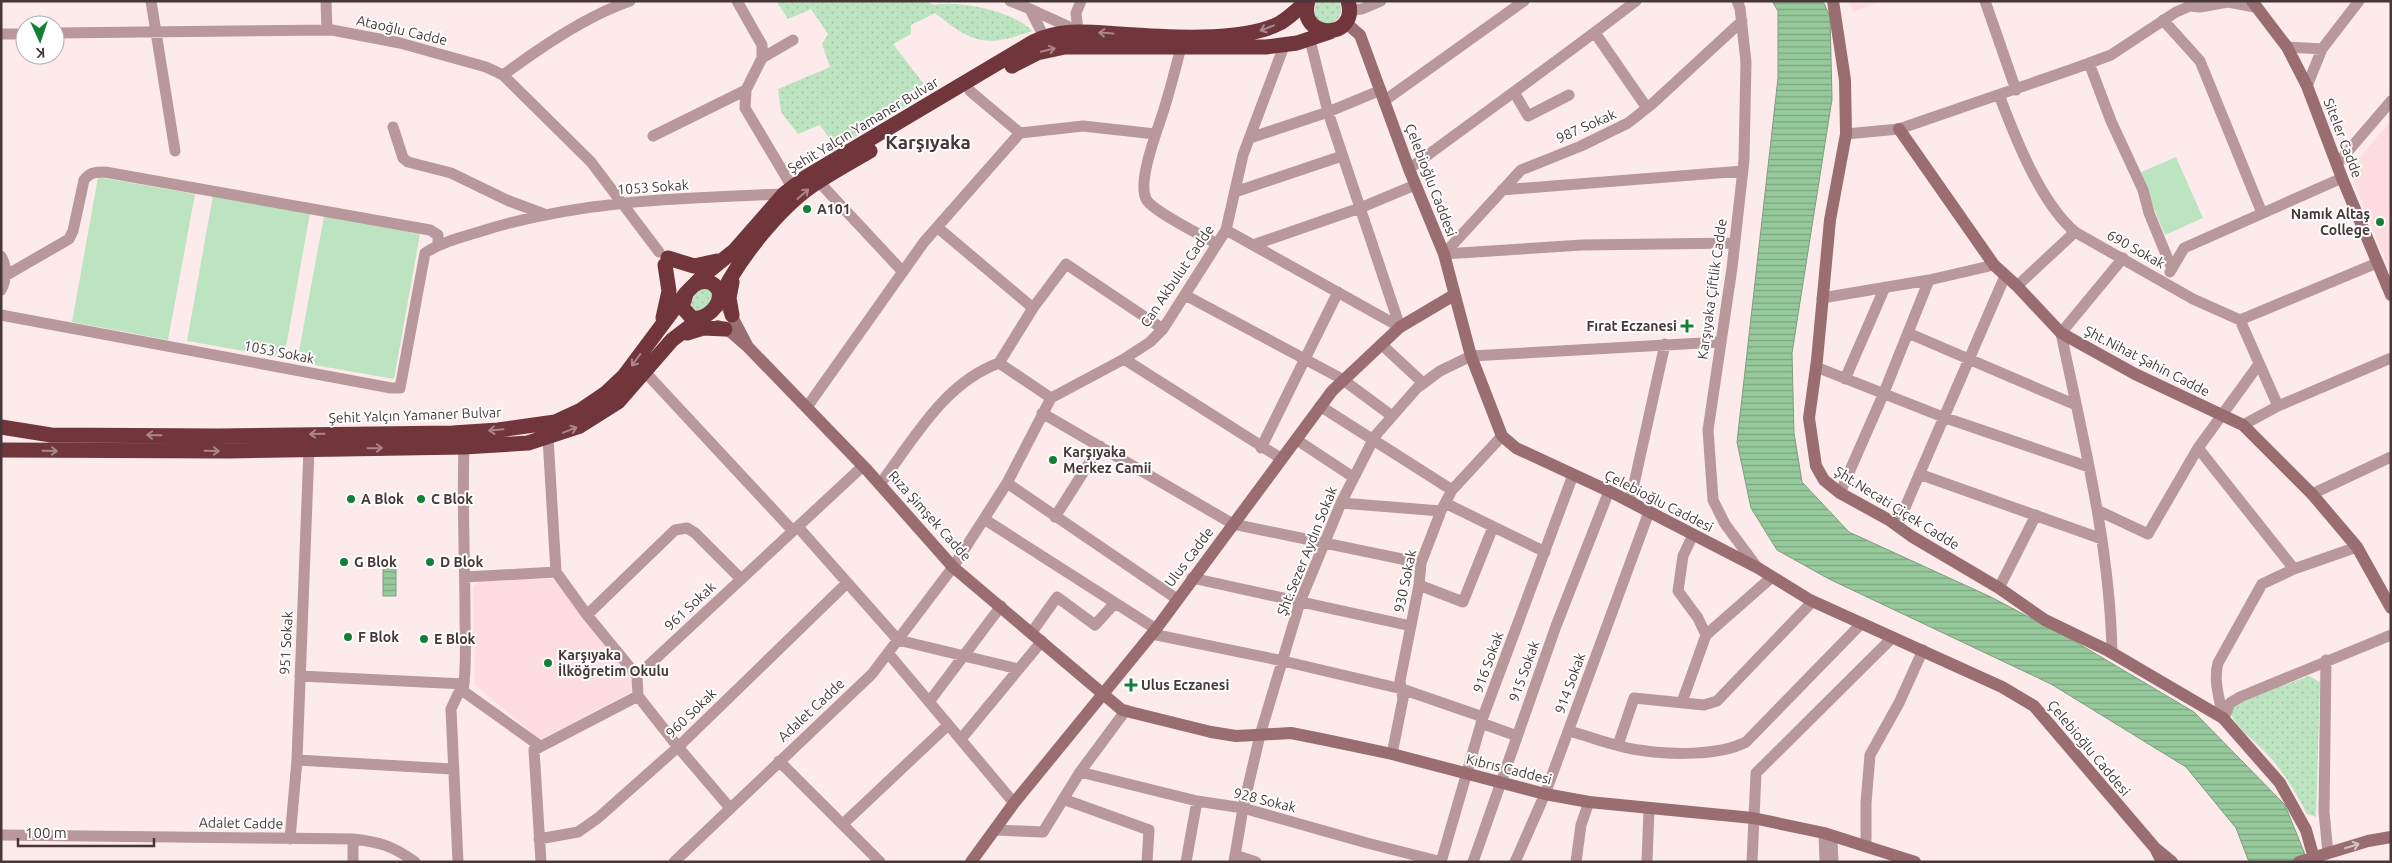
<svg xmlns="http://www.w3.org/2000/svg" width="2392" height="863" font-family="Ubuntu,sans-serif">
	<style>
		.built { fill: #fddddf }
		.green { fill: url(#green-dots) }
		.pitch { fill: #bde4c1 }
		.water { fill: url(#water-rules); stroke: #7f9e7e }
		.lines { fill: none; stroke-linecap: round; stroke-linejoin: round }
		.street { stroke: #b8989a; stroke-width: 11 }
		.secondary { stroke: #9a6e71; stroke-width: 12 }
		.highway { stroke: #71353c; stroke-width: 15 }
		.oneway { stroke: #aa868a }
		.oneway2 { stroke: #d7c5c6 }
		.poi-dot { fill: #127f34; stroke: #fff; stroke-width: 2 }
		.labels { text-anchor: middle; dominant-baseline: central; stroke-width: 4; stroke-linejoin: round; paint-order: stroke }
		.street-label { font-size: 14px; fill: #483738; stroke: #fff }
		.poi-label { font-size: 14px; font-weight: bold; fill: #483738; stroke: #fff; text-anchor: start }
		.district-label { font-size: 19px; font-weight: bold; fill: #483738; stroke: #fff }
	</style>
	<defs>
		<pattern id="green-dots" width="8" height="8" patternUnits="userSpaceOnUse" patternTransform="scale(1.25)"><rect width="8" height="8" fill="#bde4c1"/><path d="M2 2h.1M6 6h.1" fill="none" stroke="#a4c4a7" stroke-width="1.8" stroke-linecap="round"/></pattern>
		<pattern id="water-rules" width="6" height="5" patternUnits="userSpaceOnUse" patternTransform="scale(1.25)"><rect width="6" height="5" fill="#96ca9c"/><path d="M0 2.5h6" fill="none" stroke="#7ca580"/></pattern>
	</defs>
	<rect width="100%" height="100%" fill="#fdeaeb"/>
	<path class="built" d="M1849,1H1881L1853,12Z
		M2391,121V274L2349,170Z
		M556,579L635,679V690L540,740L475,685L473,587L480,581Z"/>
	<path class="green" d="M776,1H926L934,5C960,0 1013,11 1032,31C984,48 973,43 935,13L911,25V34L893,44L930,92L836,148L820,125L798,134L781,112L778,89L830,67L822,44L828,34L811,9L788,19Z
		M1316,1H1339C1348,20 1325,32 1314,15Z
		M702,288L710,289L714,297L703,311H692L690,300Z
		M2309,676L2320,682L2316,817L2307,814C2296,792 2283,771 2266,753C2254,740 2236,728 2230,712L2234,703Z"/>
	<path class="pitch" d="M2176,157L2203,218L2165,235L2139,173Z
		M98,177L195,194L168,340L72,322Z
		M213,195L310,213L284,358L187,341Z
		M324,216L420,234L394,379L297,362Z"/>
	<path class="water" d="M1772,1H1823L1830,17L1832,99L1792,353L1794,433L1802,482L1849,532L1991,597L2074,641L2194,712L2285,805L2308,862H2249L2236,828L2186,767L2051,684L1829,579L1777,550L1751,508L1737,442L1778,78V11Z
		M396,568V596H383V569Z"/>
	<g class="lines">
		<path class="street" d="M151,1L175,151
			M326,1L327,30
			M737,1L762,45V58L746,90L745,108L792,187
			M1010,1L1030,9L1044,37
			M1737,1L1740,8L1746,62L1744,160L1732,268L1708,430L1713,500L1725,524L1757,567
			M1985,1L2016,90
			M1030,9L1078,31
			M1350,10L1362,9L1381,1
			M2163,20L2200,61L2262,213
			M1078,31L1076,13L1081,1
			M55,33L332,30L400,43L486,67L503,75L591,162L659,252
			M1595,33L1647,108
			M1,34H25
			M1310,40L1328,112L1400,327
			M1181,47C1176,67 1171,86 1165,106C1159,127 1137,179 1146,199C1152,211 1203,236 1217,244
			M2287,47L2322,49
			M762,58L793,40
			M2089,63L2111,121L2143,190L2149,213L2172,269
			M503,75C540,48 586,16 630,1
			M2307,86L2322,49L2359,1
			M970,91L1020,133L1083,126L1155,134
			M1514,92L1528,116L1569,95
			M1999,95C2015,137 2040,202 2075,232L2193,299L2240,320L2278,406
			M1384,101L1524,1
			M393,127L403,158L408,162L451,173L509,201L544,214
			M1846,134L1899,129L2073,69L2111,55L2176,12L2190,6L2200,7L2228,2L2255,7
			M653,136L746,90
			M1250,138L1328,112L1381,90
			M2337,164L2391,101
			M1409,169C1484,113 1561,59 1636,1
			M819,182L903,272
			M1502,190L1743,171
			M1235,192L1342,156
			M937,227L1033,308
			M1226,230L1400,327
			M1253,245L1360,208L1415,185
			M1444,254L1521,170L1581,146L1628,123L1652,104L1742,21
			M1444,254L1582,245L1735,243
			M1,256C7,266 7,279 1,290
			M2170,272L2184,248L2342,178
			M5,276L69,239L73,231L84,180C90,172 96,172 105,172L430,230L438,235V245
			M2017,286L2075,232
			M1185,295L1342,379L1392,416
			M1822,298L1929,280L1994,265
			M1,315L391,388H400L425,253C442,242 462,237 482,231C579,200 683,198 784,194
			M2240,320L2377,263
			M1908,333L2076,405
			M1381,344L1423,383
			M1124,359L1282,459
			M999,363L1033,308L1066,264L1163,329
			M1816,367L1943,417L2089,467
			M645,372L793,531
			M1845,379L1885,287
			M1320,406L1452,490
			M807,407L924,242L1020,133
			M1042,413L1233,524L1421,563
			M2243,425L2278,406L2391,358
			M548,438L556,572L587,615L637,676
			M1297,440L1353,477
			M1261,448L1338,292
			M2198,448L2294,569
			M1919,474L2102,539
			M1007,483L1177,599
			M880,484C914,439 944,383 999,363L1051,398
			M1840,493L1883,395L1929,280
			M2312,494L2391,457
			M1630,502L1665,344
			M1341,503L1441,511
			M1445,503L1545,552
			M2099,511L2148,534L2198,448L2259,364
			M1055,517L1100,446
			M984,519L1156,629
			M1897,526L2005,276
			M798,527L898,640L1018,669
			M465,577L556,572
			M1192,578L1411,626
			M1419,585L1463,602L1493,527
			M1999,588L2036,515
			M587,615L675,530L687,528L695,533L741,579
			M1032,632L1057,597L1095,625L1114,604
			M1152,634L1283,661L1402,689L1483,717
			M1706,635L1772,577
			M888,653L1014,803
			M2112,653C2110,545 2083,439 2061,333L2123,258
			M2326,660L2324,812L2328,853
			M300,676L464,684
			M463,691C467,666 465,640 465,615C465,559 462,503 464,447
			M463,691L540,746
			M638,696L637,676L863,466
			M638,696L678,747L730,808
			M929,702L1001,606
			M1682,702L1706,635L1698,618L1678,591L1683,556L1693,535
			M2223,718C2220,700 2213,681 2218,663L2262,584L2294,569L2357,547
			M2224,718L2230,703L2240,697L2391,635
			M1481,723L1517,736
			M1569,731C1592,737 1616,747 1639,750C1669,755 1719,756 1746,742L1862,623
			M961,739L1042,641
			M1618,745L1634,698L1704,705L1717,701L1813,601
			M1392,754L1403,699L1400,681L1419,585L1421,563L1441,511L1452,490L1502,436
			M297,760L452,769
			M779,761L880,862
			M1080,772L1197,801L1243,808L1367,843L1442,862
			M1063,799L1149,830L1147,862
			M843,824L948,725
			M995,830L1043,832L1080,772L1126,710
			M1824,833L1825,862
			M1,835L353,839C380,842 393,846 415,862
			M290,839L297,760L309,449
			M353,839V862
			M539,839L578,832L598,818L678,747L847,583
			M1832,841L1833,862
			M1866,846V803L1870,755L1899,703L1923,650
			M1235,855L1256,862
			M458,862L451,709L458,694L463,691
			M541,862L534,750L638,696
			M674,862L872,674L953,567L1007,483L1051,398L1124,359L1150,342L1163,329L1226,230L1243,155L1284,46
			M1186,862L1197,801
			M1234,862L1243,808L1260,735L1300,602L1341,503L1375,436L1417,388L1440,371L1471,356L1719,342
			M1441,862L1483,717L1573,475
			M1473,862L1556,626L1609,491
			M1515,862L1545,794L1649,512
			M1576,862L1581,825L1589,802
			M1647,862L1649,809
			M1752,862L1756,773L1893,637"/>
		<path class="secondary" d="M1833,1L1845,80L1846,134L1830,220L1817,360L1809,418L1816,466L1824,480L1840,493L1889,520L1911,536L1999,588L2045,620L2107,650L2223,718L2280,783L2306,830L2315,862
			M2252,1L2287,47L2307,86L2342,178L2391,295
			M1346,23L1360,35L1409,169L1444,254L1471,356L1502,436L1516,448L1613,493L1758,568L1810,600L2002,687L2034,706L2155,848
			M1899,129L1994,265L2017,286L2061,333L2135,374L2243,425L2312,494L2357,547L2391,608
			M718,326L732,333L748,347L727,307
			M748,347L867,470L953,567L1122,710L1211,732L1236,736L1291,733L1326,740L1392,754L1545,794L1589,802L1753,818L1824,833L1915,862
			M971,862L1014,803L1156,629L1332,391L1400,327L1454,295
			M2162,862L2155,848L2172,862
			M2299,862L2368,841L2391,837"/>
		<path class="highway" d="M1308,1C1296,40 1360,41 1348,1
			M1012,66L1037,53L1065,47H1266L1297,43L1330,32
			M668,258L694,266L717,261
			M686,294L682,307L692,318C706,320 722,306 719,291C714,281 704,279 694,285
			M719,300C737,261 778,209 813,185C831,173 851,162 870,151
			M732,315L729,298L732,282
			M663,318L669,291L665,265
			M687,333L703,328L725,329
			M1,427L51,435L218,436L453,433L498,430L555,422L581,410L606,393L624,376L686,293L704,275L735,250L784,194L806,177L1033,42C1061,28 1089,32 1119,34C1161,37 1243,43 1280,23C1290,17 1299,8 1307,1
			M1,450L228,451L464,447L528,443L580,426L618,402L672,340L701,318"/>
	</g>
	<defs><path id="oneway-shaft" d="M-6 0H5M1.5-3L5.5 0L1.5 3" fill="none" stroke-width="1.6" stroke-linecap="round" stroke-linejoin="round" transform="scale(1.25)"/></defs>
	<g class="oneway">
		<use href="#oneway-shaft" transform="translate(1267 28) rotate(159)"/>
		<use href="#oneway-shaft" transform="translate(1106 33) rotate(-176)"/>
		<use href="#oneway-shaft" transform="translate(1048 50) rotate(-14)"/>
		<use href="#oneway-shaft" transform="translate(803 194) rotate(-41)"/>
		<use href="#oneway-shaft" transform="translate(636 360) rotate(126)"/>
		<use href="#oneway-shaft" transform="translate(496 430) rotate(175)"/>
		<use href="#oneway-shaft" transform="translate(570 430) rotate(-21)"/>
		<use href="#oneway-shaft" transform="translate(317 434) rotate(179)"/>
		<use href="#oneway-shaft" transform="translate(154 435) rotate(-179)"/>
		<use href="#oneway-shaft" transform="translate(375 448) rotate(-1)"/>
		<use href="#oneway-shaft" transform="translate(50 451) rotate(1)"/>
		<use href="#oneway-shaft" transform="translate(212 451) rotate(1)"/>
	</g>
	<use class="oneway2" href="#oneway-shaft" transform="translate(2352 846) rotate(-17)"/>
	<g class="poi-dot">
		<circle cx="807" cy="209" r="5"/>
		<circle cx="2380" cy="222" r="5"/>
		<path d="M1684.5 318.5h5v5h5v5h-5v5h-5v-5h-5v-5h5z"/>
		<circle cx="1053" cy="460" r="5"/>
		<circle cx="351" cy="499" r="5"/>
		<circle cx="421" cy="499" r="5"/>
		<circle cx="344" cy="562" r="5"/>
		<circle cx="430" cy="562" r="5"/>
		<circle cx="348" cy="637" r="5"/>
		<circle cx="424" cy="639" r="5"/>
		<circle cx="548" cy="663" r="5"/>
		<path d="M1128.5 677.5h5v5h5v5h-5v5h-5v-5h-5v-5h5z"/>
	</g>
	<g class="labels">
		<g class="street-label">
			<text transform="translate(402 30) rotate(13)">Ataoğlu Cadde</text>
			<text transform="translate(863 125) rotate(-31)">Şehit Yalçın Yamaner Bulvar</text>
			<text transform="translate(1586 126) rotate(-24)">987 Sokak</text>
			<text transform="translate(2343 138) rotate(69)">Siteler Cadde</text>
			<text transform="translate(1431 180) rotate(69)">Çelebioğlu Caddesi</text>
			<text transform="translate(653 187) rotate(-4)">1053 Sokak</text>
			<text transform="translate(2136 249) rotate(29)">690 Sokak</text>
			<text transform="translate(1177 276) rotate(-56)">Can Akbulut Cadde</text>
			<text transform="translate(1712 289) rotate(-82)">Karşıyaka Çiftlik Cadde</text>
			<text transform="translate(279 352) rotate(11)">1053 Sokak</text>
			<text transform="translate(2147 361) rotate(27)">Şht.Nihat Şahin Cadde</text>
			<text transform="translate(415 415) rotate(-2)">Şehit Yalçın Yamaner Bulvar</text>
			<text transform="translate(1659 501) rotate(27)">Çelebioğlu Caddesi</text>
			<text transform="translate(1897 508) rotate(32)">Şht.Necati Çiçek Cadde</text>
			<text transform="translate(930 516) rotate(48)">Rıza Şimşek Cadde</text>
			<text transform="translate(1307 551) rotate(-68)">Şht.Sezer Aydın Sokak</text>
			<text transform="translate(1189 557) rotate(-53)">Ulus Cadde</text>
			<text transform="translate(1405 581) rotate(-78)">930 Sokak</text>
			<text transform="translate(690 606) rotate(-43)">961 Sokak</text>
			<text transform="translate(286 643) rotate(-87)">951 Sokak</text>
			<text transform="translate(1488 662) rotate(-70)">916 Sokak</text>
			<text transform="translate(1524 671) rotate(-70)">915 Sokak</text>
			<text transform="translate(1570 683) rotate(-70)">914 Sokak</text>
			<text transform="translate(811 710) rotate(-43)">Adalet Cadde</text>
			<text transform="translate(691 713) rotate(-44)">960 Sokak</text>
			<text transform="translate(2089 748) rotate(50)">Çelebioğlu Caddesi</text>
			<text transform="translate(1509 769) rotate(14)">Kıbrıs Caddesi</text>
			<text transform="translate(1265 800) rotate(14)">928 Sokak</text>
			<text transform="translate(241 823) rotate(1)">Adalet Cadde</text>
		</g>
		<g class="poi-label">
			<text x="817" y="209">A101</text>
			<text x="2370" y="214" text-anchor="end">Namık Altaş<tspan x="2370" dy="16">College</tspan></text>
			<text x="1677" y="326" text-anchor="end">Fırat Eczanesi</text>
			<text x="1063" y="452">Karşıyaka<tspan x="1063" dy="16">Merkez Camii</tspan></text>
			<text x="361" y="499">A Blok</text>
			<text x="431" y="499">C Blok</text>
			<text x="354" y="562">G Blok</text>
			<text x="440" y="562">D Blok</text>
			<text x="358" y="637">F Blok</text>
			<text x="434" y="639">E Blok</text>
			<text x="558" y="655">Karşıyaka<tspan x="558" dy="16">İlköğretim Okulu</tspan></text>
			<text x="1141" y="685">Ulus Eczanesi</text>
		</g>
		<g class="district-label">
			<text x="928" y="142">Karşıyaka</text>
		</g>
	</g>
	<rect width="2392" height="863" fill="none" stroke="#483738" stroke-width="5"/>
	<g transform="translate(40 40) rotate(177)"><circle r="24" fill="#ffffff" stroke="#b6afaf"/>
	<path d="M0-4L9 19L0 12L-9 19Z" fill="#127f34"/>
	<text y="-8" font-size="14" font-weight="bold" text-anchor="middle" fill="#483738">K</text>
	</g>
	<path d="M18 838v8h136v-8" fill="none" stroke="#483738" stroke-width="2.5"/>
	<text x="25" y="838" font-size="15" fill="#483738" stroke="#ffffff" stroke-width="4" paint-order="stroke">100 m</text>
</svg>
